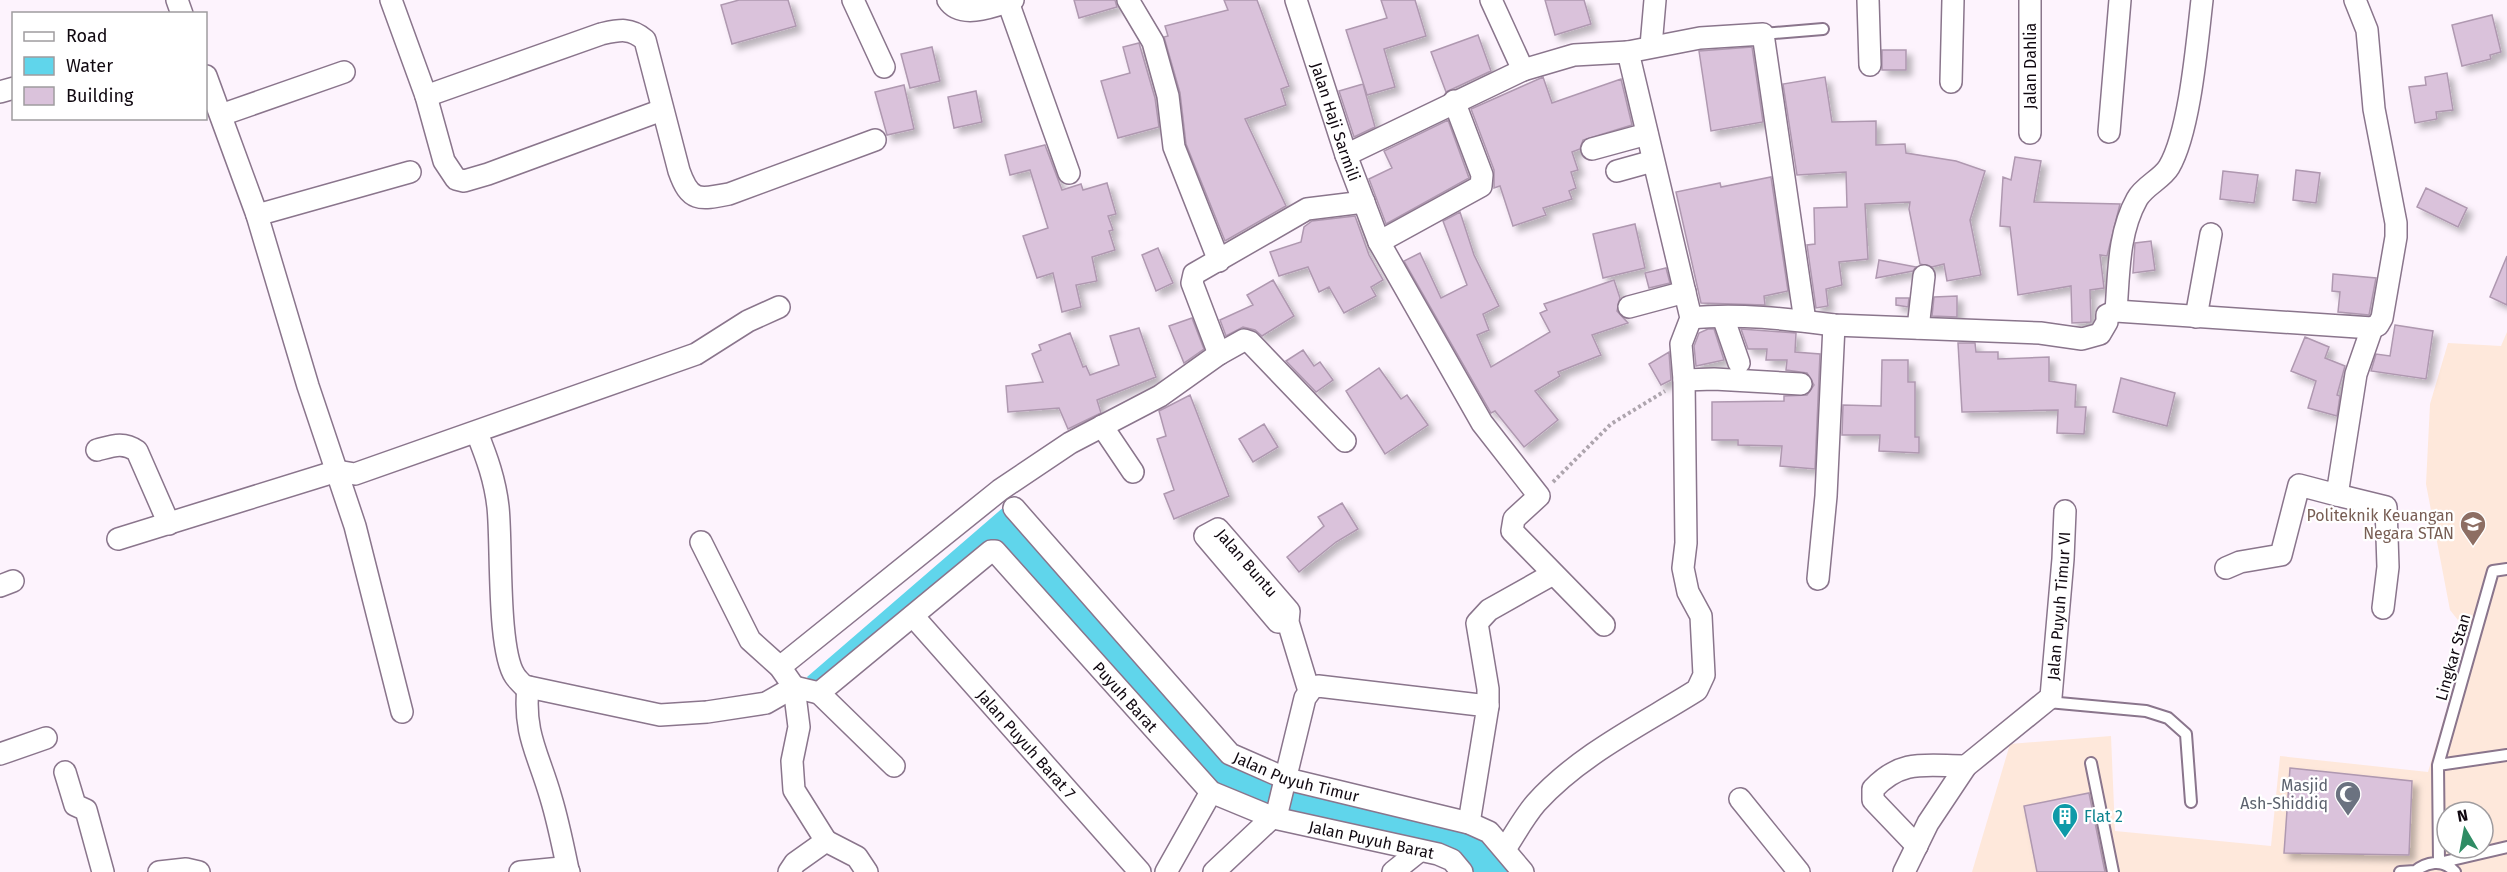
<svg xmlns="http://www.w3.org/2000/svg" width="2507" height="872" font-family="'Fira Sans',sans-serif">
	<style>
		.education { fill: #fee8db; fill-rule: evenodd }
		.water { fill: #60d5eb }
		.building { fill: #dac2db; stroke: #af98b0; stroke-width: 1.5; filter: url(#shadow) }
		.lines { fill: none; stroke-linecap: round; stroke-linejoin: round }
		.lane-casing { stroke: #8a758c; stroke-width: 14 }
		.street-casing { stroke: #8a758c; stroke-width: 24 }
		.path { stroke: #aea5ae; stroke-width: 4; stroke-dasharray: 3 3; stroke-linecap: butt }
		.lane { stroke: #fff; stroke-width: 10 }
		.street { stroke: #fff; stroke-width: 21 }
		.labels { text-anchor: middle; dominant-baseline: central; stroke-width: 4.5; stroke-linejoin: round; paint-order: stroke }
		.street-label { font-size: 16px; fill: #100810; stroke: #fff }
		.education-label { font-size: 16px; fill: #785e54; stroke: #fff; text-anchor: end }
		.worship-label { font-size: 16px; fill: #5b616d; stroke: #fff; text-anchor: end }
		.culture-label { font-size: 16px; fill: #0d838f; stroke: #fff; text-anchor: start }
	</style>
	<defs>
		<filter id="shadow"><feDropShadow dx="5.5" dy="5.5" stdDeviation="3" flood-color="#0004"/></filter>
	</defs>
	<rect width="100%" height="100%" fill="#fdf3fd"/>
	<path class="education" d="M2507,332V872H1972L2010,744L2111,736L2115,831L2271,846L2280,756L2428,772L2469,634L2450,610L2426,484L2430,404L2448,343L2501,346ZM2447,812H2483V848H2447Z"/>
	<path class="water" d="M1005,506L1225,760L1481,836L1512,872H1472L1460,857L1279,810L1218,788L997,540L818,692L807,677Z"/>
	<path class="building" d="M739,0H788L796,26L732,44L721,5Z
		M1074,0H1115L1117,7L1079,18Z
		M1224,0H1257L1289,86L1281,89L1286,105L1245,119L1286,206L1225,241L1186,144L1180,93L1164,37L1168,36L1165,26L1228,10Z
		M1381,0H1415L1426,36L1384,49L1395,87L1367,95L1346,30L1387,18Z
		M1545,0H1584L1591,24L1555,35Z
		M2492,15L2501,52L2490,55L2491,59L2462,66L2452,25Z
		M1478,35L1491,71L1446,92L1431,52Z
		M1139,43L1155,98L1159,127L1118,138L1101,81L1130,73L1123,47Z
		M932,47L940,81L910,88L901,54Z
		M1752,47L1763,122L1711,131L1699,51Z
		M1882,50H1906V70H1882Z
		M2447,73L2453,110L2436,112L2437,119L2415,123L2409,87L2426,85L2425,77Z
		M1543,77L1552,103L1621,79L1632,125L1583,140L1580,149L1572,152L1578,170L1571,172L1576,188L1569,191L1572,199L1543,208L1546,215L1513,226L1500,186L1494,188V170L1471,109Z
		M1825,77L1832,122L1876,121V145L1905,144L1906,153L1956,161L1985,171L1970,220L1981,275L1947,281L1944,264L1932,267L1920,264L1909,209L1910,202L1865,204L1868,259L1839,262L1842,285L1826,289L1828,306L1816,308L1807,245L1815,244L1814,208L1847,207L1846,172L1797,175L1783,84Z
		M1363,84L1375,127L1354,137L1339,91Z
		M904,85L914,129L887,135L875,92Z
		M976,91L982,122L954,128L948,97Z
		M1448,120L1469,178L1386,224L1369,179L1392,168L1384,151Z
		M1045,145L1062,190L1081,184L1083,190L1107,183L1116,214L1108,216L1113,230L1109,231L1115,250L1092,257L1097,281L1076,285L1081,307L1062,312L1053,273L1037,278L1023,236L1048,228L1030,170L1010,175L1005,155Z
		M2015,157L2041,161L2034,202L2120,204L2107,256L2100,255L2104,288L2090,290L2091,322L2072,323L2071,286L2018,295L2010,227L2000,226L2003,177L2011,180Z
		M2296,170L2320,173L2316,203L2293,200Z
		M2223,171L2258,175L2254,203L2220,199Z
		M1771,177L1788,291L1764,296L1765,305L1701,303L1676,192L1720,183L1721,187Z
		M2426,188L2467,208L2458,227L2417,207Z
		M1460,212L1474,255L1499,306L1483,314L1489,330L1477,335L1491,367L1550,332L1540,313L1547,310L1544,304L1614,280L1620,298L1617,311L1628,323L1592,335L1601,355L1558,372L1560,376L1535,391L1558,420L1524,447L1495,411L1491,413L1404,261L1420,253L1441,298L1467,285L1443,221Z
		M1355,216L1369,255L1383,280L1371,287L1376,296L1344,313L1329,287L1319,292L1308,267L1279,276L1270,252L1301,242L1304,227L1312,221Z
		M1635,224L1645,268L1603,278L1593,234Z
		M2151,241L2155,270L2133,273L2135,243Z
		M1158,248L1173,283L1156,291L1142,255Z
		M2507,256V305L2490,297Z
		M1879,260L1916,267L1913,271L1876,278Z
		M1666,268L1670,283L1649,288L1645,273Z
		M2333,274L2376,278L2369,315L2338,312L2340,292L2332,291Z
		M1273,280L1294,316L1262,336L1255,330L1243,327L1226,336L1220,320L1253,305L1247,295Z
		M1957,296V317L1932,316L1934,297Z
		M1896,298H1909L1908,307L1896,305Z
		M1192,318L1204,349L1184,363L1169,326Z
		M2395,325L2433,331L2426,379L2371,371L2376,354L2390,356Z
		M1139,328L1156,377L1097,400L1101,413L1068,429L1059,408L1008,412L1006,386L1043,382L1032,354L1041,350L1039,345L1070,333L1083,367L1086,366L1090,375L1119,365L1110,336Z
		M1708,329H1714L1724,360L1696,366L1694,346L1699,333Z
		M1741,329L1796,333L1795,352L1820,354L1815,469L1780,466L1782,446L1738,445V440H1712V402L1784,401V396L1807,395L1814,385L1807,373L1786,370L1787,360H1766L1767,349H1748Z
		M2305,337L2329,347L2325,358L2345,366L2337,395L2340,396L2337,416L2308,408L2316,381L2291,371Z
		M1958,343H1975L1976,352H1998V359L2049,357V381L2076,385L2075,407H2086L2084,434L2057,433L2058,410L1962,412Z
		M1303,350L1314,366L1320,362L1333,380L1316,392L1286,361Z
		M1669,352L1671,380L1661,385L1649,364Z
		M1882,360H1908V382H1915V437H1919V453L1879,451L1880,435H1842L1843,405L1881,406Z
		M1379,368L1401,399L1407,395L1428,425L1385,454L1346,391Z
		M2121,378L2175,393L2167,426L2113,412Z
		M1190,395L1229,496L1174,519L1164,494L1174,490L1157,439L1166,436L1159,411Z
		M1264,424L1278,447L1253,462L1239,439Z
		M1342,503L1358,529L1336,542L1299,572L1287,557L1324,526L1318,517Z
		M2290,768L2412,781L2409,855L2284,853Z
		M2089,793L2105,872H2037L2024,806Z"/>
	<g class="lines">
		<g class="lane-casing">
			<path id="lane" d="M1763,34L1823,29
				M2507,569L2493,571L2438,765L2439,863L2507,847
				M2048,702L2146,711L2168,718L2186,734L2191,802
				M2091,763L2113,872
				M2438,765L2507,755
				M2400,872L2415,871
				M2414,872C2426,862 2443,858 2455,872"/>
		</g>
		<g class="street-casing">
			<g id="street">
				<path d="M177,0L182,14"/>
				<path d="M391,0L426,96L444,161L456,179L464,181L488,174L662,110"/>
				<path d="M853,0L884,67"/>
				<path d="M948,0C961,20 995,6 1013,0"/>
				<path d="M1128,0L1153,42L1168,96L1174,147L1219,261"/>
				<path id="s1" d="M1296,0L1346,155L1379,242L1482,423L1539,496L1514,519L1512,531L1604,625"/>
				<path d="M1491,0L1523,70"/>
				<path d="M1868,0L1870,65"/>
				<path d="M1008,2L1069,173"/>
				<path d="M1651,46L1655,0"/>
				<path d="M206,76L257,215L308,386L355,526L402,712"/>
				<path d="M1951,82L1953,0"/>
				<path d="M0,92L14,88"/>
				<path d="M426,96L601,34C619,30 630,27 645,40L679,171C690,202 699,200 729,194L875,140"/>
				<path d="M221,115L344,72"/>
				<path d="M2109,132L2120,0"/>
				<path d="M2030,133V0"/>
				<path d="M1592,149L1647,134"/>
				<path d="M1346,155L1523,70L1574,55L1628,52"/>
				<path d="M1617,171L1653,161"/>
				<path d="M257,215L410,172"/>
				<path d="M1379,242L1481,186L1482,175L1454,101"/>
				<path d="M1629,307L1685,292"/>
				<path d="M2116,311C2119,273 2118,233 2137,199C2144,186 2162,179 2169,167C2190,131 2197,43 2202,0"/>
				<path d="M1723,317L1739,363"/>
				<path d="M2196,317L2211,234"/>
				<path d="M1691,318C1737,313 1788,319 1834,325L2040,333L2082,339L2100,334L2107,322V315L2116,311L2372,328L2378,325L2382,318L2396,237V223L2374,109L2367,30L2355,0"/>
				<path d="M1918,328L1924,276"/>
				<path d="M1219,354L1192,283L1194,274L1307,209L1364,202"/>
				<path d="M1684,380L1714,379L1801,384"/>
				<path d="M1102,426L1133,472"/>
				<path id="s2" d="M477,433C487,458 495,480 498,507C502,543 497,650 515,676C517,679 521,683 524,686L660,715L707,712L766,703L794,687L819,693L991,551H995L1211,792L1274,818L1438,854L1452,860L1462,872"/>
				<path d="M97,450C112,446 123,441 137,451L169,524"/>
				<path d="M2337,495L2386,507L2388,567L2383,608"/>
				<path id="s3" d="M1014,508L1230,754L1287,779L1469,823L1489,832L1523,872"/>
				<path d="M118,539L337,471L355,474L696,354L748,321L779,307"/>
				<path d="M701,542L750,640L780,667L794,687L799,727L792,761L794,790L826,841L795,863L789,872"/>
				<path d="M2226,568L2240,562L2281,555L2299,485L2337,495L2356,374L2372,328"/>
				<path d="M1818,579L1826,496L1834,325"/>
				<path d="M0,586L13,581"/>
				<path id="s4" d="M913,616L1140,872"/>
				<path id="s5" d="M1288,622H1278L1205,536L1218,529L1289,611L1288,622L1309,691"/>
				<path d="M780,667L1000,490L1070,443L1160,396L1219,354L1244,340L1250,342L1345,441"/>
				<path d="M528,687C523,734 539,755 551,798C558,821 563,846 568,870"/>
				<path d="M819,693L894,766"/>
				<path d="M1488,706V689L1477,623L1489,610L1553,574"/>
				<path d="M0,754L46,738"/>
				<path d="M65,772L75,805L86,810L103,872"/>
				<path d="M1740,799L1799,872"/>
				<path d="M826,841L857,857L867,872"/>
				<path d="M1917,846L1873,800V789C1902,758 1927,766 1966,766"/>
				<path d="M1505,849C1515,834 1524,817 1536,803C1579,755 1643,724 1697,690L1704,675L1701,616L1688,592L1683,568L1686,543L1684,380L1681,344L1691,318L1628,52L1700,38L1763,34L1805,321"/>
				<path d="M159,872L186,869L199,872"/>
				<path d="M520,872L561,868L569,872"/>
				<path d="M1166,872L1211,792"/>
				<path d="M1214,872L1277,813L1305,698L1313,687L1318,686L1488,706L1469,823"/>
				<path d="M1393,872L1418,852"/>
				<path id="s6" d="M1904,872L1928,823L1966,766L2051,697L2063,559L2065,511"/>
			</g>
		</g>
		<path class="path" d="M1553,482L1611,424L1665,391"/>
		<use href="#lane" class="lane"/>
		<use href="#street" class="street"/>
	</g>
	<defs>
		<g id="university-pin" transform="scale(1.35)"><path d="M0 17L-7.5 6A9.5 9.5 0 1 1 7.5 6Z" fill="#8d6e63" stroke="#fff"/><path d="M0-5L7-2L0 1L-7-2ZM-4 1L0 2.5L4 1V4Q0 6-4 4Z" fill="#fff"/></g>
		<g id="mosque-pin" transform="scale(1.35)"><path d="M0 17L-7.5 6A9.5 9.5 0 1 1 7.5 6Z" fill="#6b7280" stroke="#fff"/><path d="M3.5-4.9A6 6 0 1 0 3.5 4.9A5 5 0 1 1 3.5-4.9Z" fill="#fff"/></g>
		<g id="building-pin" transform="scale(1.35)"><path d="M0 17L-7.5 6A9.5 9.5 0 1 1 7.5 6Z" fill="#0f9aa8" stroke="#fff"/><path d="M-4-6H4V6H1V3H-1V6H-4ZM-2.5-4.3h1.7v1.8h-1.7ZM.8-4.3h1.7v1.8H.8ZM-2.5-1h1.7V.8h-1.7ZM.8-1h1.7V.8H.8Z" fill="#fff"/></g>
	</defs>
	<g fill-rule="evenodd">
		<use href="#university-pin" x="2473" y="524"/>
		<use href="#mosque-pin" x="2348" y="794"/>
		<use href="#building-pin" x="2065" y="816"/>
	</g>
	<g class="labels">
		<g class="street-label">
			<text transform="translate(2030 66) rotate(-90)">Jalan Dahlia</text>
			<text stroke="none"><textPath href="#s1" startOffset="128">Jalan Haji Sarmili</textPath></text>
			<text stroke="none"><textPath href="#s5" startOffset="182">Jalan Buntu</textPath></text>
			<text stroke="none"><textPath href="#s6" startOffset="324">Jalan Puyuh Timur VI</textPath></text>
			<text transform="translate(2453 657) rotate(-74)">Lingkar Stan</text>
			<text stroke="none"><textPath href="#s2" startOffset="988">Puyuh Barat</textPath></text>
			<text stroke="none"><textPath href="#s4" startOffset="171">Jalan Puyuh Barat 7</textPath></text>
			<text stroke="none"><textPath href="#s3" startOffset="398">Jalan Puyuh Timur</textPath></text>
			<text stroke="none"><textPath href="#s2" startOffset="1284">Jalan Puyuh Barat</textPath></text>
		</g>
		<g class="education-label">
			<text x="2454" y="515">Politeknik Keuangan<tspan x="2454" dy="18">Negara STAN</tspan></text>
		</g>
		<g class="worship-label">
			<text x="2328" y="785">Masjid<tspan x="2328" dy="18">Ash-Shiddiq</tspan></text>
		</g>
		<g class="culture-label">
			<text x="2084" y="816">Flat 2</text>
		</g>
	</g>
	<rect x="12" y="12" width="195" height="108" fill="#ffffff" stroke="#9f9c9f" stroke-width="1.5"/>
	<rect x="24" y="32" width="30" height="9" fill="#ffffff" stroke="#9f9c9f" stroke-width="1.5"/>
	<text x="66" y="42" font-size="18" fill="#100810">Road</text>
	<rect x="24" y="57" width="30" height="18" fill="#60d5eb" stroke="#9f9c9f" stroke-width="1.5"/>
	<text x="66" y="72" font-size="18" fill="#100810">Water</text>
	<rect x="24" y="87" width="30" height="18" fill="#dac2db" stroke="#9f9c9f" stroke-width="1.5"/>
	<text x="66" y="102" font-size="18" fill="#100810">Building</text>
	<g transform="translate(2465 830) rotate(350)"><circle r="28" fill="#ffffff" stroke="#9f9c9f" stroke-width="1.5"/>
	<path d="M0-4.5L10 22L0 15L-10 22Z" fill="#2f8c64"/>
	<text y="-9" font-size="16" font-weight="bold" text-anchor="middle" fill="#100810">N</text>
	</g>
</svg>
